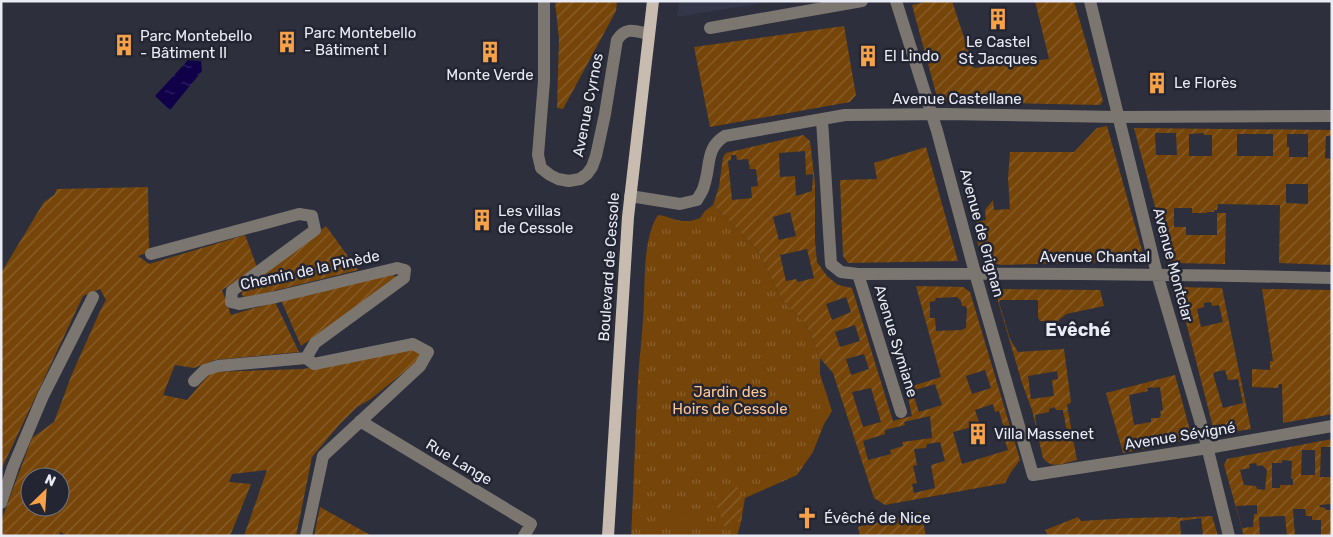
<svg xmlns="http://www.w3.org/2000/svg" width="1333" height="537" font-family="Rubik,sans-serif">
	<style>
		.built { fill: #34374a }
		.park { fill: url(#park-tufts) }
		.garden { fill: url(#garden-furrows); fill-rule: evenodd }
		.pitch { fill: #764509 }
		.water { fill: url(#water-ripples) }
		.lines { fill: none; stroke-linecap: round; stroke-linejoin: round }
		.minor { stroke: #7c7671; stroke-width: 12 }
		.major { stroke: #c8bcb1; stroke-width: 12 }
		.labels { text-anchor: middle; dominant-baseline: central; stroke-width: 5; stroke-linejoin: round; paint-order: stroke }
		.poi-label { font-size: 15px; fill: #eaecf5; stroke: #232532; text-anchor: start }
		.street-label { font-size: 15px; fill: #eaecf5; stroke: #232532 }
		.park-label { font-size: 15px; fill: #fdc593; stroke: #232532 }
		.quarter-label { font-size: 18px; font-weight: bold; fill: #eaecf5; stroke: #232532 }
	</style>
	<defs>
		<pattern id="park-tufts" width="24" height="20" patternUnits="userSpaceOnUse" patternTransform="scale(1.25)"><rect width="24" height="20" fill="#764509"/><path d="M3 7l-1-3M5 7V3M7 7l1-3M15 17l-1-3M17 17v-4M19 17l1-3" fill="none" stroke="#8a602d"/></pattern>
		<pattern id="garden-furrows" width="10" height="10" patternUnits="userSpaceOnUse" patternTransform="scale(1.25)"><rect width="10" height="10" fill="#764509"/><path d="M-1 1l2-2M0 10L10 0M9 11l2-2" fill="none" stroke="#8a602d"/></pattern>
		<pattern id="water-ripples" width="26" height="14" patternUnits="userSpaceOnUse" patternTransform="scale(1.25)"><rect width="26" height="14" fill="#0f0049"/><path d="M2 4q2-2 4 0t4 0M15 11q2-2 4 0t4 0" fill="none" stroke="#322564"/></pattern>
	</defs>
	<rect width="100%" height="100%" fill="#2d2f3c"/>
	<path class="built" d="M679,1H775L677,17Z"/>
	<path class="park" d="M713,205L757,249L782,300L806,324L820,358V374L832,411L824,424L813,452L797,475L745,498L741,522L737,536H631C634,484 635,432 638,380C639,360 642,340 643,319C646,289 641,241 658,215C668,216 677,222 688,221C692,221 696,219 700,218L705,211Z"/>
	<path class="garden" d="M555,1H617L616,11L563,109L557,108L559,39Z
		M930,1H952L974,68L1049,59L1035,1H1074L1103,101L1100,105L946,102L937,97L912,5Z
		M844,26L856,95L850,102L710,127L694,47Z
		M1107,126L1145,261L1001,265C984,261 982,257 977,241L980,240L976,222L986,220L985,210L993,200L994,210L1010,209L1008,178L1010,152H1074L1097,128Z
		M1134,128L1332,130V136H1326L1325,158L1332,159V265L1279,263L1280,205H1275L1218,204L1217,210H1214V212H1207V213H1192V208H1174V227H1186V235H1217V213H1226L1225,264L1170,263ZM1155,133H1176L1177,155H1156ZM1204,133V135H1212V156H1189V134ZM1237,134H1273V156H1237ZM1287,134H1308V157H1289V147H1287ZM1286,184H1308V204L1286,203Z
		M803,135L810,141L815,183V241L817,262L827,276L838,285L852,288L893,421L912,416L906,388L941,377L916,286L963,287L970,292L1020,460L1011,472L1005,483L885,505L874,498L833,373L820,358L806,324L782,300L757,249L713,205L719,187L723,157L726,153ZM805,151L806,175L813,174L812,191L796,196L795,176L780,177L779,153ZM731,155H736L737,160L748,159L750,169H756L758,186L751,187L752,198L732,200L728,161L731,160ZM790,212L796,236L779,240L773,217ZM807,249L814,278L798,282L796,279L786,281L780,255ZM846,297L851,312L832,320L826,304ZM957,297L961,301L962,306H965L967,308L966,328L963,329L962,330L936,331L935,318H930V302L935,301L936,298ZM855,325L860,341L840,347L835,332ZM864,354L869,369L851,375L846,359ZM985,370L991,388L972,394L966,376ZM935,384L942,405L919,412L912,391ZM871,388L881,422L863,427L852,392ZM993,404L995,412L999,411L1004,428L1001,429L1008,450L962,464L953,432L972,427L971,425L979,422L975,410ZM930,416L932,438L902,442L903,446L890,450L891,454L868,460L863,441L885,434V430L905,425L904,422ZM940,442L945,461L931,465L935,488L914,493L912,484L917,483L913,466L917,465L914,449L926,448L927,444Z
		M926,147L958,261L848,263L843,256L840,180L877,179L874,163Z
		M148,187L149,252L138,256L149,264L245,235L257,267L222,290L231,315L275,302L299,352L215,360L194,368L175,365L163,395L187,400L211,372L303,369L337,364L411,348L420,353V359L371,399L357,407L339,425L312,457L296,536H244L267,470L232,474L229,482L251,484L230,536H66L61,532L58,536H1V521L32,438L54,422L72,374L101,309L106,300L100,289L83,296L1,470V273L44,202L54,195L57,189ZM30,477H60V507H30Z
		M326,226L358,270L261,294L245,297L242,295V290Z
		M391,273L396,277L394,280L301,346L281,300Z
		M1177,287L1222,288L1251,429L1220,434L1214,431ZM1211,302L1212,306L1219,305L1223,322L1201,327L1197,309L1204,307V303ZM1225,370L1228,380L1238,379L1243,403L1223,408L1213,374L1215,372Z
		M1003,289L1100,290L1104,306L1066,314L1057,322L1040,321L1038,317V300H1000L999,302L1010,339L1018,352L1064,349L1071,402L1067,405L1077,460C1064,463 1052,470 1043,458L1032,410L1022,383L998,301L997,293ZM1057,371L1058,379L1052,380L1054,396L1031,399L1028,376ZM1055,407L1056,410H1063L1067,432L1057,435L1054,432L1040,436L1039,430H1037L1035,415L1049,412V409Z
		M1262,289L1332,290V414L1283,423L1282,384H1279L1278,388L1252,387V369L1270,370V361H1273Z
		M1175,375L1191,434L1186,440L1123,453L1106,393ZM1152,387L1153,388L1160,387L1163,410L1160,411L1161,415L1159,418H1151V422L1134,425L1129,395L1148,391L1147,388Z
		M1332,439V447H1321L1320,477H1332V504L1319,505L1320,507L1325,508L1326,510H1332L1331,536H1321V520H1312V516H1306L1305,509H1293L1295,536H1287L1285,516L1259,517L1260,536H1244L1224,465L1227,459ZM1302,450H1315V475H1301ZM1282,460L1292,461L1291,479H1293V485H1280V488H1272V463H1282ZM1256,463L1257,466L1262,465L1267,470L1265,490L1257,489L1256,486L1244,485L1240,470L1250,468L1249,464ZM1257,505V514H1254L1253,527L1242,528L1236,506Z
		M737,486L741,497L742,515L727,533L714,498Z
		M320,507L372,536H314Z
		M921,512L926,536H860L858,527Z
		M1212,516L1218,536H1203L1201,518L1180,521L1181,536H1048L1045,530L1078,517L1081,521L1130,518L1177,517V518Z"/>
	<path class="pitch" d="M684,512L690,536H672L668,515Z"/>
	<path class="water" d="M188,60L201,61L202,71L170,110L155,96Z"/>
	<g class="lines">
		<path class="minor" d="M544,1V81L538,155L541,168L550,175L558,179L569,181L580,179L587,174L592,167L596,156L605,114L617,40C626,26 635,31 649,34
			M896,1L937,131L975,273L1033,475L1208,448L1332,426
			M1090,1L1157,274L1204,434L1229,536
			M710,28L862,1
			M822,120L831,264L841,272L858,274C1016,273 1174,274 1332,278
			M630,196L680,204L697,200C699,196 703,191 704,186C711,166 705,148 725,136L845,115L946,114L1119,117L1332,116
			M151,254L299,214L312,216L315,230L232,291L231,302L239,304L276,297L397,268L405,270L404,278L315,343L306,358L314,364L413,344L428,352L420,366L323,456L306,536
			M858,274L901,412
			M194,381L205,370L218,366L306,358
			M360,421L531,524L524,536
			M1,503L13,467L43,396L93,297"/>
		<path class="major" d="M608,536L628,217L653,1"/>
	</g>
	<defs>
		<g id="building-bare" transform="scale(1.725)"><path d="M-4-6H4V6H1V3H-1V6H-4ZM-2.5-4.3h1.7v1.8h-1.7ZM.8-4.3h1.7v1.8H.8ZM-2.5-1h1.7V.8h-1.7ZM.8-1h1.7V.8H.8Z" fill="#f7a149" stroke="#232532" stroke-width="2.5" paint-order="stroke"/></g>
		<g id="church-bare" transform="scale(1.725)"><path d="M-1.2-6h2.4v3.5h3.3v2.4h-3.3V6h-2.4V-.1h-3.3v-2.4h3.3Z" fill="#f7a149" stroke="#232532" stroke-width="2.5" paint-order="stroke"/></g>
	</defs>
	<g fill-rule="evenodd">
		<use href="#building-bare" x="998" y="19"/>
		<use href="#building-bare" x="287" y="42"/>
		<use href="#building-bare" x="124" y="45"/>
		<use href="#building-bare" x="490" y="52"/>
		<use href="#building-bare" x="868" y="56"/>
		<use href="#building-bare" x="1157" y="83"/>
		<use href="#building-bare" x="482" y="220"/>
		<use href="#building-bare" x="978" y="434"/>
		<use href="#church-bare" x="807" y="518"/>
	</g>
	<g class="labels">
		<g class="poi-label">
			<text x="304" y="33">Parc Montebello<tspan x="304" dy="17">- Bâtiment I</tspan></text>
			<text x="140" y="36">Parc Montebello<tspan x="140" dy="17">- Bâtiment II</tspan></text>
			<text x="998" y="42" text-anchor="middle">Le Castel<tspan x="998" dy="17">St Jacques</tspan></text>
			<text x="884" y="56">El Lindo</text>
			<text x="490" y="75" text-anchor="middle">Monte Verde</text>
			<text x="1174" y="83">Le Florès</text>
			<text x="498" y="211">Les villas<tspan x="498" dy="17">de Cessole</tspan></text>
			<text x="994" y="434">Villa Massenet</text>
			<text x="824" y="518">Évêché de Nice</text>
		</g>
		<g class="street-label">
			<text x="957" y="99">Avenue Castellane</text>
			<text transform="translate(588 105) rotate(-79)">Avenue Cyrnos</text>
			<text transform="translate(982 233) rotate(75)">Avenue de Grignan</text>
			<text x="1095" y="257">Avenue Chantal</text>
			<text transform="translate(1173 265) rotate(75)">Avenue Montclar</text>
			<text transform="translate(609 267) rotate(-86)">Boulevard de Cessole</text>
			<text transform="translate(310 270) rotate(-12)">Chemin de la Pinède</text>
			<text transform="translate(896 341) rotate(73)">Avenue Symiane</text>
			<text transform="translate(1180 436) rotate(-9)">Avenue Sévigné</text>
			<text transform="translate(459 462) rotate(31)">Rue Lange</text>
		</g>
		<g class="park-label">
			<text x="730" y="392">Jardin des<tspan x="730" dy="17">Hoirs de Cessole</tspan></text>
		</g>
		<g class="quarter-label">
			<text x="1078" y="330">Evêché</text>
		</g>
	</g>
	<rect width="1333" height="537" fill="none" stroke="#eaecf5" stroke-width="5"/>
	<g transform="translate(45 492) rotate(25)"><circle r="24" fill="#232532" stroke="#737580"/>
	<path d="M0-4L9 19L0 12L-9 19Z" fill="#f7a149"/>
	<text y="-8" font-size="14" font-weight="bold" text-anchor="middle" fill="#eaecf5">N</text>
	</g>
</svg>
